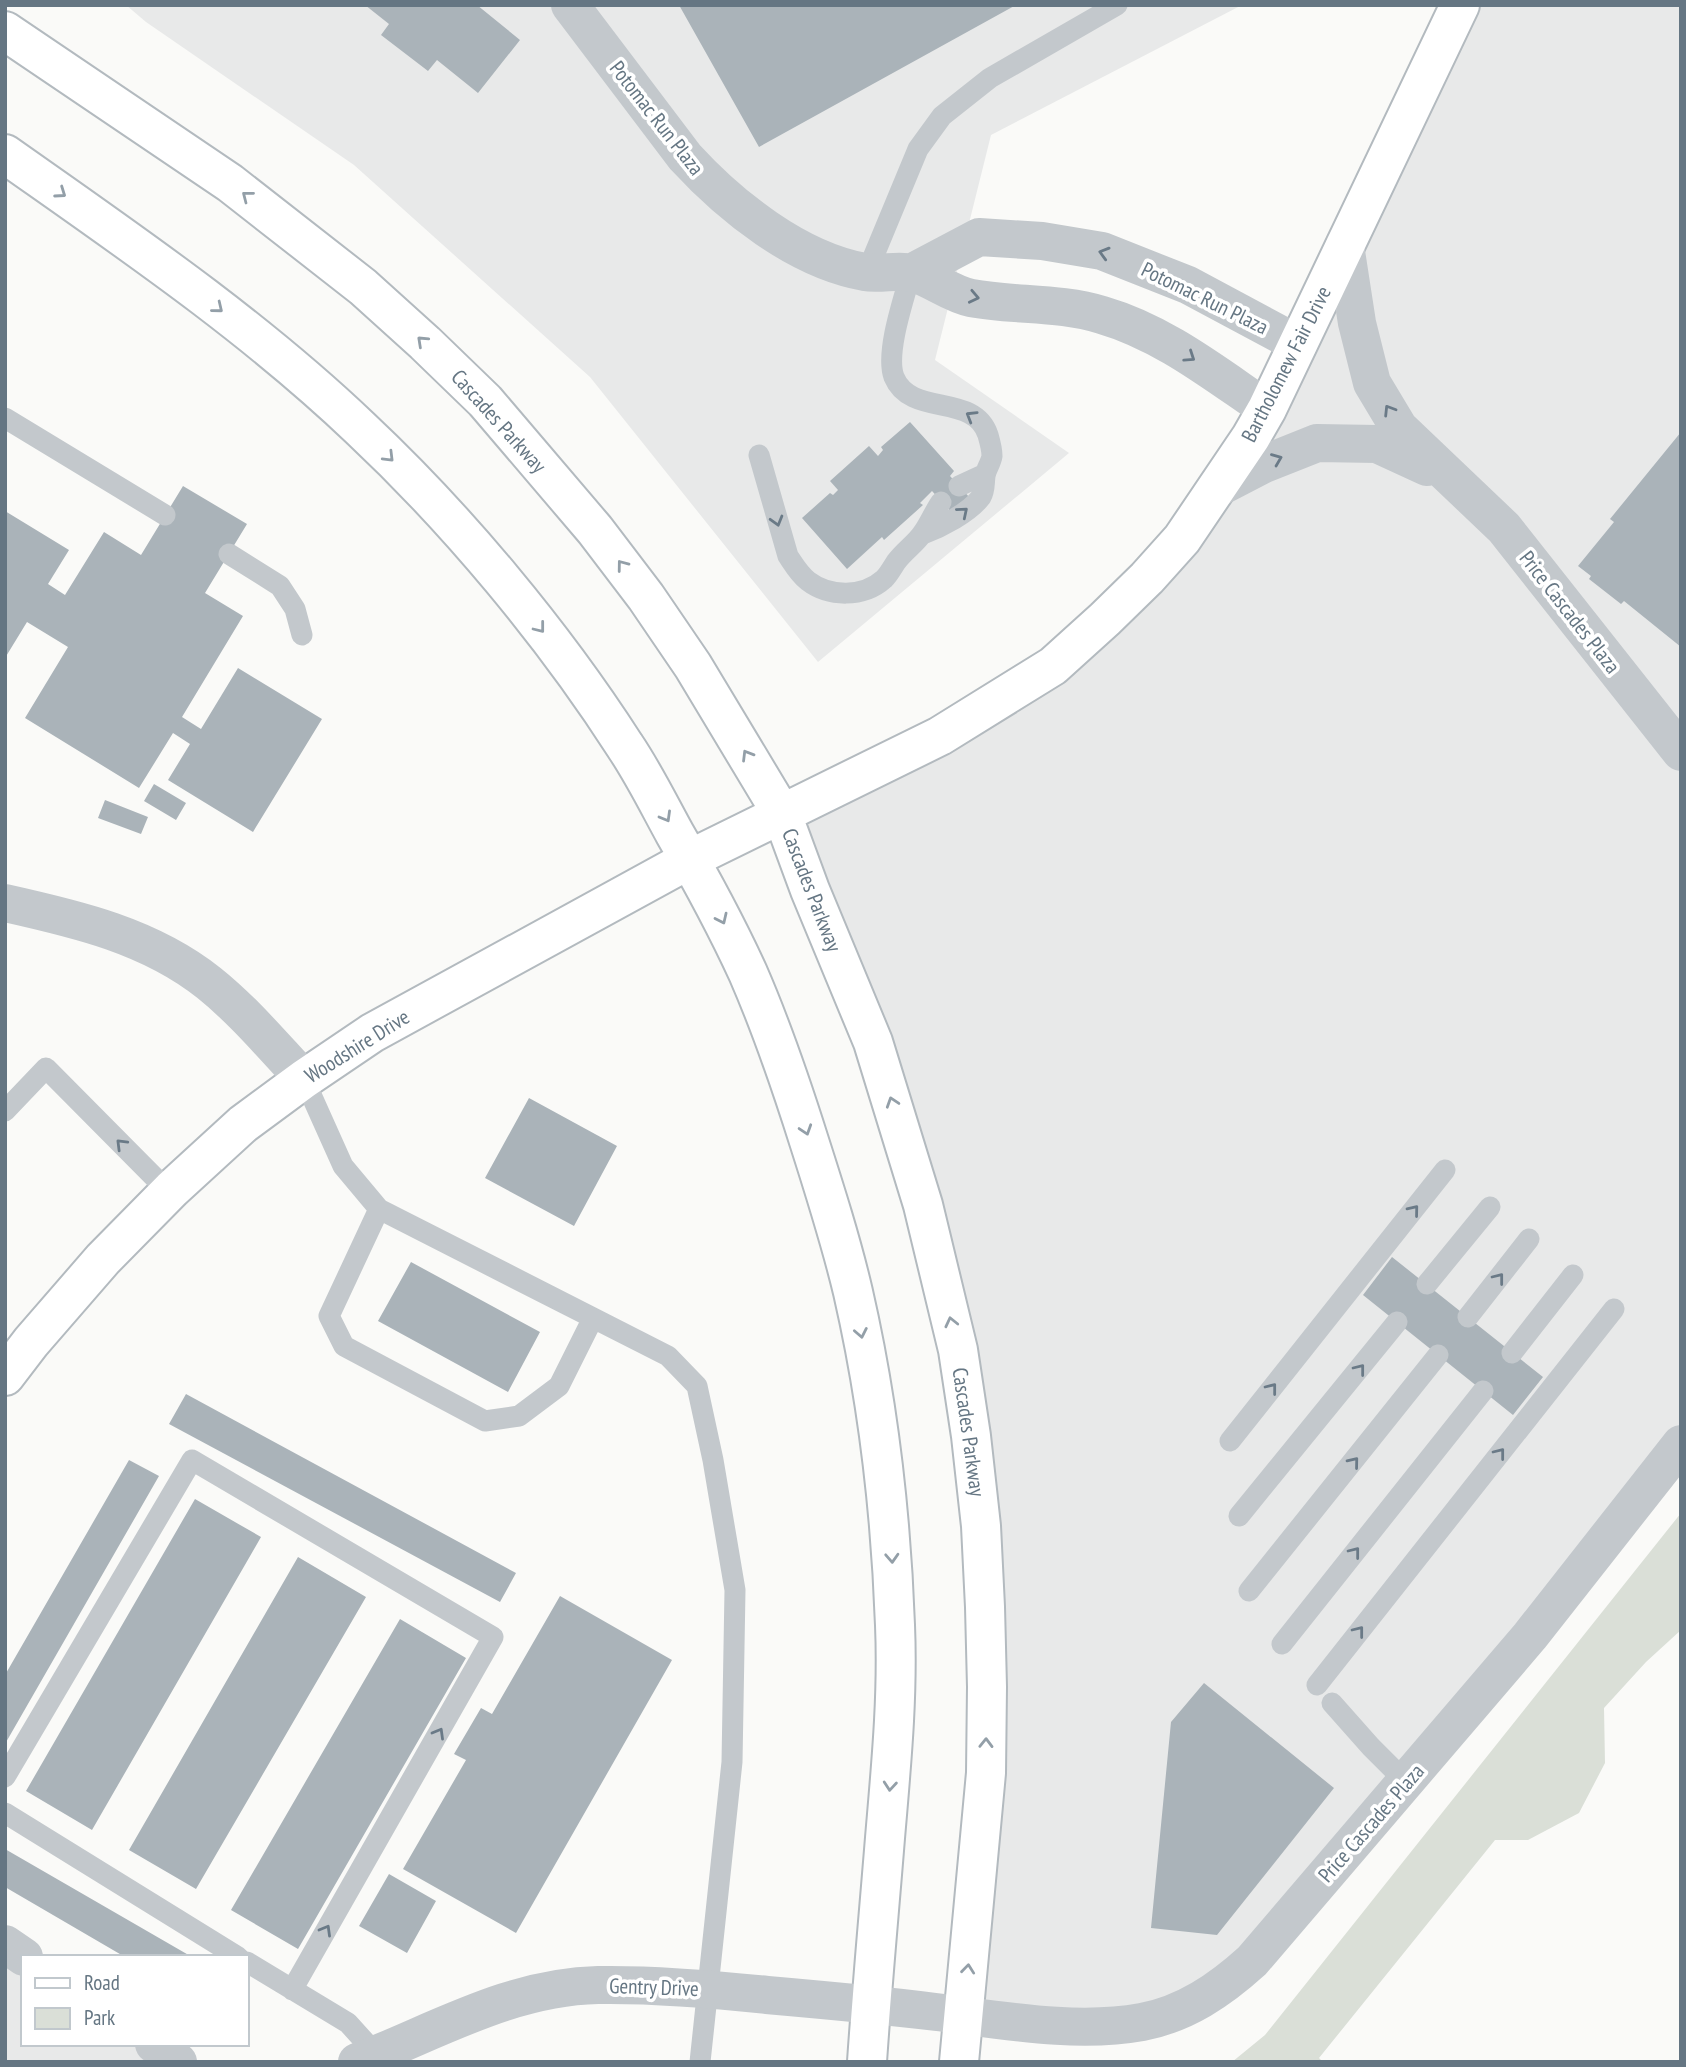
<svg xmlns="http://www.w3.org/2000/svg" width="1686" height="2067" font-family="'PT Sans Narrow',sans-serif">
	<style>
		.built { fill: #e8e9e9 }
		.green { fill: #dadfd7 }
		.building { fill: #aab3b9 }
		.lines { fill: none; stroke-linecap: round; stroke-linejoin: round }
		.secondary-casing { stroke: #b3babf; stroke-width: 42 }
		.lane { stroke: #c3c8cc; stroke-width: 21 }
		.street { stroke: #c3c8cc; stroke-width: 38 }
		.secondary { stroke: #fff; stroke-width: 38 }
		.oneway { stroke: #939fa8 }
		.oneway2 { stroke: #6a7a87 }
		.labels { text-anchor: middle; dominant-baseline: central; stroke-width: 7; stroke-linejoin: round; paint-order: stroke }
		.street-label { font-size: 21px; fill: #657683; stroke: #fff }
	</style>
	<rect width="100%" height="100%" fill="#fafaf8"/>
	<path class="built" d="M126,5H1242L991,135L935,360L1069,453L818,662L590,377L354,165L146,22Z
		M1460,5H1681V1444L1252,1961L1173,2013L963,2015L986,1773L958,1350L782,814L940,736L1182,539Z
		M5,1944L23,1957V2044H154L178,2062H5Z"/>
	<path class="green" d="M1681,1513V1630L1646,1662L1604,1708L1605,1763L1579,1813L1528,1840H1495L1319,2058L1323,2062H1232L1265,2035Z"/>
	<path class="building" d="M365,5H477L520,40L478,93L437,60L428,71L381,35L389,24Z
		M679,5H1016L759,147Z
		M910,422L954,471L950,476L970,498L953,514L932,491L920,503L923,505L884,540L882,537L847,569L802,518L830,493L833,495L838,490L830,481L869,446L878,456L883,450L881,447Z
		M1681,432V647L1624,601L1621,604L1589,579L1591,576L1578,566L1614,522L1610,519Z
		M183,486L247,524L205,593L243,616L182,717L201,729L238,668L322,719L253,832L168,780L190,744L173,733L139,788L25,718L68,647L27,622L5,658V511L69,550L48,584L65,595L104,532L141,555Z
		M154,784L186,803L176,820L144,801Z
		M105,800L148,817L141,834L98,818Z
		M529,1098L617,1146L574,1226L485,1178Z
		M1392,1257L1543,1377L1513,1415L1363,1295Z
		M411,1262L540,1332L508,1392L378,1321Z
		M186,1394L516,1573L500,1602L169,1424Z
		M129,1460L159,1476L5,1744V1675Z
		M195,1499L261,1537L92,1830L26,1791Z
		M298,1557L366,1597L196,1889L129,1850Z
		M560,1596L672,1660L516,1933L403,1869L466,1760L454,1754L481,1708L492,1714Z
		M400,1619L466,1658L298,1949L231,1910Z
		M1204,1683L1334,1788L1217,1935L1151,1928L1171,1722Z
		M5,1849L192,1957H125L5,1887Z
		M389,1874L436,1901L407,1953L359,1926Z"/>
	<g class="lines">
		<g class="secondary-casing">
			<path id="secondary" d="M5,31L230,183L363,287L425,343L485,401L595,530L646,597L693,666L782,814L810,890L873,1042L923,1205L958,1350L971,1436L981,1526L985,1607L987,1687L986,1773L959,2062
				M5,154C127,240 252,325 360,428C457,519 553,634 625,746C644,774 659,805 675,834C701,879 726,925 748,973C772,1028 791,1084 809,1141C825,1191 841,1241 853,1292C878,1401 891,1514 895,1625C898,1697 891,1767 885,1838C879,1913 872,1987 867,2062
				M5,1376L31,1342L103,1259L172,1189L243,1124L304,1079L372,1033L690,859L940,736L1053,666L1105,619L1147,578L1182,539L1251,437L1267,409L1460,5"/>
		</g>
		<path class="lane" d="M867,272L918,149L942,116L990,78L1117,5
			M911,273C904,298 885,353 894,377C911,418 974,392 988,435C990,442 992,449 992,456C991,463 986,469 985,476C984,483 985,490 981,497C969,513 941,527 923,534
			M5,418L165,515
			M759,455L788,556C794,565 799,574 808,581C829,597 863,598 884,579C889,574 892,568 896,562C904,551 915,544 922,534C929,525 934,512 941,502
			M959,486L985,474
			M229,554L280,586L295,609L302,635
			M304,1079L343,1166L379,1209L668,1356L697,1386L713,1460L735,1590L732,1762L700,2062
			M5,1111L46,1068L169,1192
			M379,1209L329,1316L344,1346L485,1421L519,1416L559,1386L593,1318
			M1427,1284L1490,1207
			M1468,1317L1529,1239
			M1512,1353L1573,1275
			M1230,1441L1445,1170
			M1239,1516L1397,1322
			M1249,1591L1438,1355
			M1282,1644L1483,1391
			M1317,1685L1614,1309
			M1332,1703L1371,1747L1405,1781
			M5,1777L192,1460L493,1637L292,1990
			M5,1813L238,1957
			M247,1962L348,2023L376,2054L377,2060"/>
		<path class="street" d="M570,5L685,157C730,206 797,260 865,272C880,275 898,269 913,273C933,279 951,294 971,298C1014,306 1060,302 1102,315C1164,333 1215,374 1267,409
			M1345,245L1357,323L1372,383L1399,428L1504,528L1681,752
			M911,273L979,237L1042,241L1102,251L1188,285L1298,344
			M1216,489L1264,464L1317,443L1377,444L1427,467
			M5,903C77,919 150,936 209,983C244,1011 273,1046 304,1079
			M5,1944L24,1957
			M154,2044L178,2062
			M357,2062C437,2031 510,1987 598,1985C655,1984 711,1989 767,1995C824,2000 880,2005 936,2012C1002,2020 1076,2034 1142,2022C1185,2014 1220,1990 1252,1961L1530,1636L1681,1444"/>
		<use href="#secondary" class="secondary"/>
	</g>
	<defs><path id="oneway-chevron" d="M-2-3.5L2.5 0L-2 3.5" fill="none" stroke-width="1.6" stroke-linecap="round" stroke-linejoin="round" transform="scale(1.75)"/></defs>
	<g class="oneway">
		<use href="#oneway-chevron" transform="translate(61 193) rotate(35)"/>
		<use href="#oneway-chevron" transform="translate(247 196) rotate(-142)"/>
		<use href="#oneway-chevron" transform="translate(218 308) rotate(39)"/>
		<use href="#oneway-chevron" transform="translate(422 341) rotate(-137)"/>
		<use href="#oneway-chevron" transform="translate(389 457) rotate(45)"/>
		<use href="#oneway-chevron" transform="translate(622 565) rotate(-127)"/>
		<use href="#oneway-chevron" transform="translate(540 628) rotate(52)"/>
		<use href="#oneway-chevron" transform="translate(747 755) rotate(-121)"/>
		<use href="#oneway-chevron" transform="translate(666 817) rotate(60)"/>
		<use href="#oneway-chevron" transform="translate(722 919) rotate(65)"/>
		<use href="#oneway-chevron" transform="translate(892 1102) rotate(-108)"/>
		<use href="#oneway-chevron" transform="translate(806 1130) rotate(72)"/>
		<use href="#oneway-chevron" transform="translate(951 1322) rotate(-103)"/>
		<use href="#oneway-chevron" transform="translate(861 1333) rotate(79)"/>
		<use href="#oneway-chevron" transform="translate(892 1558) rotate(87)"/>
		<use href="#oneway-chevron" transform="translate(986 1743) rotate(-89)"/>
		<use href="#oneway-chevron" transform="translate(890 1786) rotate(95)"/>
		<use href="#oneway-chevron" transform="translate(968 1969) rotate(-84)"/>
	</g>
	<g class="oneway2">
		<use href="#oneway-chevron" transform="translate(1104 253) rotate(-164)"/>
		<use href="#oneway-chevron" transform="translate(974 297) rotate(12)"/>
		<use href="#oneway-chevron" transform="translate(1190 357) rotate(34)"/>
		<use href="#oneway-chevron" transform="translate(1389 410) rotate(-122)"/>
		<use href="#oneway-chevron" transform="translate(971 416) rotate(-149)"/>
		<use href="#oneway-chevron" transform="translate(1277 459) rotate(-22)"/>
		<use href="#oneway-chevron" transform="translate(963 512) rotate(-40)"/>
		<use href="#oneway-chevron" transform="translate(777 521) rotate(74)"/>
		<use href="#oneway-chevron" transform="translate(121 1144) rotate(-135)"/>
		<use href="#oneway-chevron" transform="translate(1414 1210) rotate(-51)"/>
		<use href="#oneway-chevron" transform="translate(1499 1278) rotate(-52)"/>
		<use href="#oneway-chevron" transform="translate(1360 1369) rotate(-52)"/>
		<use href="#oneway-chevron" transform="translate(1272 1388) rotate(-52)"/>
		<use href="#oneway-chevron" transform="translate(1500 1453) rotate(-52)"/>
		<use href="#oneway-chevron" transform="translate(1354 1462) rotate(-51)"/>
		<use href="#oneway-chevron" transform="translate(1355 1552) rotate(-52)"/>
		<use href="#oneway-chevron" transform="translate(1359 1631) rotate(-52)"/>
		<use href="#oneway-chevron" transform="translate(439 1733) rotate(-60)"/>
		<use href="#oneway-chevron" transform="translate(326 1930) rotate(-60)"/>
	</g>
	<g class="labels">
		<g class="street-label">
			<text transform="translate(657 118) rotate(52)">Potomac Run Plaza</text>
			<text transform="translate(1205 298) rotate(26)">Potomac Run Plaza</text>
			<text transform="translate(1286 364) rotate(-63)">Bartholomew Fair Drive</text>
			<text transform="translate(499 421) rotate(48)">Cascades Parkway</text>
			<text transform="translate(1570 612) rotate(52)">Price Cascades Plaza</text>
			<text transform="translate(812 890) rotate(69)">Cascades Parkway</text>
			<text transform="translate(357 1046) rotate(-32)">Woodshire Drive</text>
			<text transform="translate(969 1432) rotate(82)">Cascades Parkway</text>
			<text transform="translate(1371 1823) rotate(-49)">Price Cascades Plaza</text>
			<text transform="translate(654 1987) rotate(2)">Gentry Drive</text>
		</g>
	</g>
	<rect width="1686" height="2067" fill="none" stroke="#657683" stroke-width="14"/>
	<rect x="21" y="1955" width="228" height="91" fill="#ffffff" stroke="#c1c8cd" stroke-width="2"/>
	<rect x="35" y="1978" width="35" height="10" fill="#ffffff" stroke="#c1c8cd" stroke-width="2"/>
	<text x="84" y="1990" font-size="21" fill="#657683">Road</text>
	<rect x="35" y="2008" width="35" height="21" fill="#dadfd7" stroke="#c1c8cd" stroke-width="2"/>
	<text x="84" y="2025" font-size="21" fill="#657683">Park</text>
</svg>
